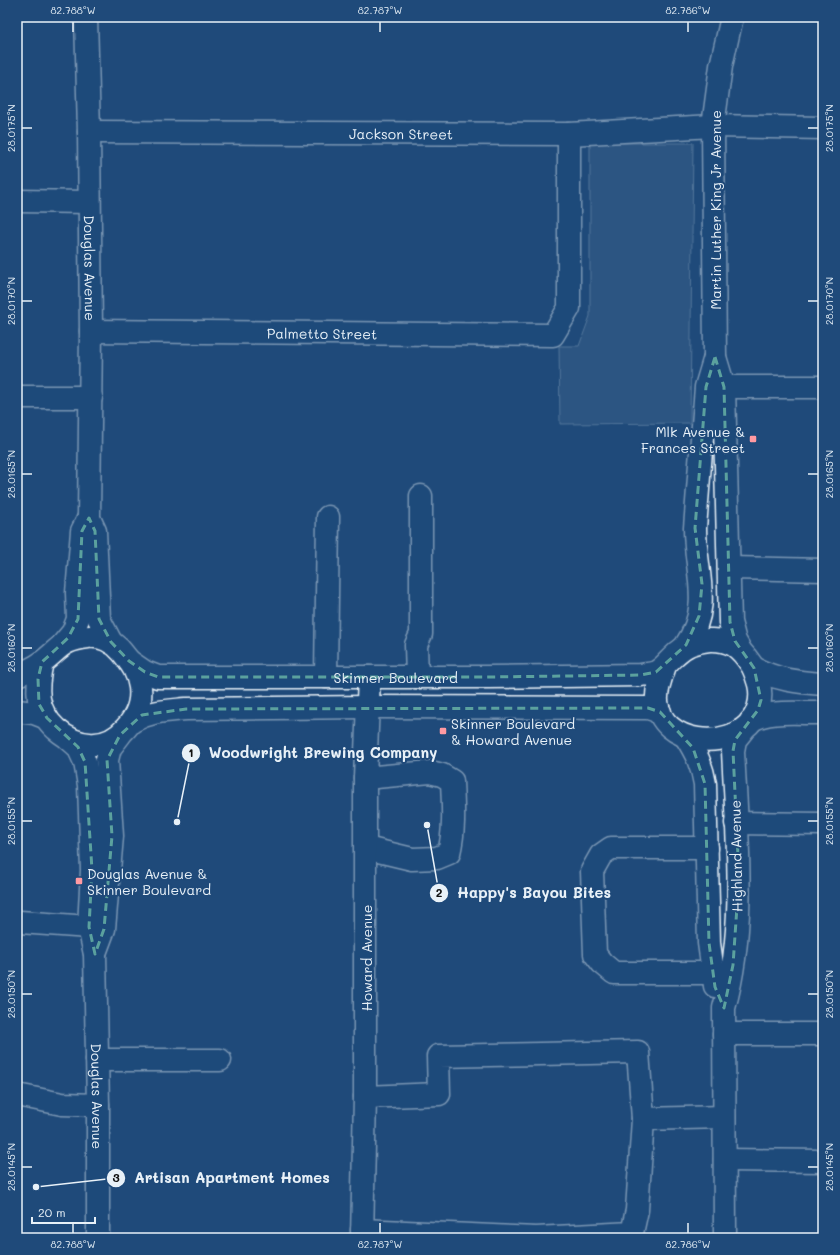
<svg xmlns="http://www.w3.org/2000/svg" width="840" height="1255" font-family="Mali,sans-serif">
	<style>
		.green { fill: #3c628c; stroke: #92aac2 }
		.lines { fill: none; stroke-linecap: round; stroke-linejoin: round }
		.minor-casing { stroke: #e8f1f8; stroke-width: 25 }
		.major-casing { stroke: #e8f1f8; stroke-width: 25 }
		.minor { stroke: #1f4a7a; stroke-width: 22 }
		.major { stroke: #1f4a7a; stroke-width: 22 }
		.marked { fill: none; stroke: #5ba19e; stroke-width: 3; stroke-dasharray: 8 5; stroke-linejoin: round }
		.ticks { fill: none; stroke: #e8f1f8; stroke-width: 1.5 }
		.poi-dot { fill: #ff9aa2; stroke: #1f4a7a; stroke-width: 1.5 }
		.labels { text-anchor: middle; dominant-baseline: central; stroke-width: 4; stroke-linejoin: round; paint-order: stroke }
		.street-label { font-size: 14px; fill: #e8f1f8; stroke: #1f4a7a }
		.poi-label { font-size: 14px; fill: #e8f1f8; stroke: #1f4a7a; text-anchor: start }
		.leader { fill: none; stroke: #e8f1f8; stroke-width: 1.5 }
		.callout-dot { fill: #e8f1f8; stroke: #1f4a7a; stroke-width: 1.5 }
		.mark-label { font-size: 12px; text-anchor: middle; font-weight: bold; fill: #111 }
		.callout-label { font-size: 15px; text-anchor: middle; font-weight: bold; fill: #e8f1f8; stroke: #1f4a7a; stroke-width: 4; stroke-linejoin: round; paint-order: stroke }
		.neatline { fill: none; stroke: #e8f1f8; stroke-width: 1.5 }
		.ticks-label { font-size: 10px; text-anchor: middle; fill: #e8f1f8 }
	</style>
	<rect width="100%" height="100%" fill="#1f4a7a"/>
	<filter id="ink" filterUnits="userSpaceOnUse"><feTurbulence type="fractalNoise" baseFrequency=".025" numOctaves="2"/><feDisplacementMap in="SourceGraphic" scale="8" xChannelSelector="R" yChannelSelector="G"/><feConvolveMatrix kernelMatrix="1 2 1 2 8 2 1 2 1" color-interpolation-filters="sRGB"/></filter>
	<g filter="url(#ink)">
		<path class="green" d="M590,143H693L690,423L560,424L559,346H579L590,316Z"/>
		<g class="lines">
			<g class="minor-casing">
				<g id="minor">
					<path id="s1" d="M86,17L89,132L91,331L89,518L95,531L99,619L111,642"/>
					<path d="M732,17L721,66L713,126L715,357L724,387L730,622L735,641L739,648"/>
					<path id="s2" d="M89,132L569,134L713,126L823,128"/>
					<path d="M17,201L89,202"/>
					<path id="s3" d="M91,331L553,335L569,308V134"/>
					<path d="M724,387H823"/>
					<path d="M17,397H91"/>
					<path d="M729,568L823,570"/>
					<path d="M63,644L73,632L78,619L77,593L82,531L88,519"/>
					<path d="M686,645C713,605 695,572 695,528L706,387L715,357"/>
					<path d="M326,677L328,517"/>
					<path d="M417,677L416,645L421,634V496"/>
					<path d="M686,737C696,753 702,765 705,784L709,943L715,986"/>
					<path id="s4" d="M69,739L78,747L85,762L89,785L92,870L89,927L95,954L98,1105V1238"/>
					<path d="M365,778L430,772L442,775L452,781C453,806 455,828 449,853L437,858L412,859L366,848"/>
					<path d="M736,823L823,824"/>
					<path d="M707,848H611L601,855L592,871L595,954L602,963L614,973H713"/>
					<path d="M17,923L20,922L89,927"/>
					<path d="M95,953L104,929L112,836L107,760L110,748L120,735"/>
					<path d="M724,1034H823"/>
					<path d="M97,1060H220"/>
					<path d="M17,1095L62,1104L98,1105"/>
					<path d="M365,1097L439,1094L438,1056L638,1052L643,1119L724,1117"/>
					<path d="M725,1160L823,1161"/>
					<path d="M362,1230L536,1238L632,1233L637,1210L643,1119"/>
					<path d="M362,1238L365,1097V778L369,677"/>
					<path d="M725,1238L724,1008C747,927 737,835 733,751L735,740L743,730"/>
				</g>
			</g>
			<g class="major-casing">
				<g id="major">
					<path id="s5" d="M129,661L145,672L158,677H487L641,675C646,674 651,674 656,672C664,668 668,661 674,656C685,645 694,642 709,640C731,639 740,648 751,664C755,670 757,678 759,684C762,697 760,708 753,719C730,752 660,745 657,701C656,689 661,677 665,666"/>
					<path d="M754,668C777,680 797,682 823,684"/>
					<path d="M17,675C25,672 34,668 41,663C60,649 61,640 88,637C100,635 114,642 122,652C131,662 138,673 140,687C142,703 137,716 126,728C106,751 78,748 56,729C35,710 36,688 42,662"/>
					<path d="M17,711L34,713L47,718"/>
					<path d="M133,721C150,711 167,711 186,709L368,707L648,708L660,712"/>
					<path d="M751,721C768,709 802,714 823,713"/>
				</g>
			</g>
			<use href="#minor" class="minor"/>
			<use href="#major" class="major"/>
		</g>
	</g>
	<path d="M0 0H840V1255H0ZM715,357L724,387L730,622L735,641L754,668L761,700L758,710L735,740L733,751L739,877L733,965L724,1008L715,987L709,943L705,784L693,748L660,712L648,708L186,709L142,715L120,735L107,760L112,836L104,929L95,954L89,927L92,870L85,762L78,747L47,718L39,704L38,679L42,662L68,638L78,619L82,531L89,518L95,531L99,619L111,642L129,661L145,672L158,677H487L641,675L656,672L686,645L699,616L702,584L695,528L706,387Z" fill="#1f4a7a" fill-opacity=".55" fill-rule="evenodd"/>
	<path class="marked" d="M715,357L724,387L730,622L735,641L754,668L761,700L758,710L735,740L733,751L739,877L733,965L724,1008L715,987L709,943L705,784L693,748L660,712L648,708L186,709L142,715L120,735L107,760L112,836L104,929L95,954L89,927L92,870L85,762L78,747L47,718L39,704L38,679L42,662L68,638L78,619L82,531L89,518L95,531L99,619L111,642L129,661L145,672L158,677H487L641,675L656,672L686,645L699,616L702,584L695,528L706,387Z"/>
	<path class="ticks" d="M73,22V32M380,22V32M688,22V32M22,128H32M808,128H818M22,301H32M808,301H818M22,474H32M808,474H818M22,648H32M808,648H818M22,821H32M808,821H818M22,994H32M808,994H818M22,1167H32M808,1167H818M73,1223V1233M380,1223V1233M688,1223V1233"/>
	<g class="poi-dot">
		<rect x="749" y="435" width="8" height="8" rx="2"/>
		<rect x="439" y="727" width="8" height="8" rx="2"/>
		<rect x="75" y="877" width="8" height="8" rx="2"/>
	</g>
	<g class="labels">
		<g class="street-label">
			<text stroke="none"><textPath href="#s2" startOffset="312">Jackson Street</textPath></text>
			<text transform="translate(715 210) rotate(-90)">Martin Luther King Jr Avenue</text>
			<text stroke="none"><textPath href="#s1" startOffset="251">Douglas Avenue</textPath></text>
			<text stroke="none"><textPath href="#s3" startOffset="231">Palmetto Street</textPath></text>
			<text stroke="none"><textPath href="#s5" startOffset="271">Skinner Boulevard</textPath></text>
			<text transform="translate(736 856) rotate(-91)">Highland Avenue</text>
			<text transform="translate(366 958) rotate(-90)">Howard Avenue</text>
			<text stroke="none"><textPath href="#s4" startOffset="364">Douglas Avenue</textPath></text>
		</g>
		<g class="poi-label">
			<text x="745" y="431" text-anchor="end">Mlk Avenue &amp;<tspan x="745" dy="16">Frances Street</tspan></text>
			<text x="451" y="723">Skinner Boulevard<tspan x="451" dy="16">&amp; Howard Avenue</tspan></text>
			<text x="87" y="873">Douglas Avenue &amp;<tspan x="87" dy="16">Skinner Boulevard</tspan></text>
		</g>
	</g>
	<path class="leader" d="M177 822L191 753M427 825L439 893M36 1187L116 1178"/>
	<g class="callout-dot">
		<circle cx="177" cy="822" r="4"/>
		<circle cx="427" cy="825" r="4"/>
		<circle cx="36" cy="1187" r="4"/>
		<circle cx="191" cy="753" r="10"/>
		<circle cx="439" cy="893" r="10"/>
		<circle cx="116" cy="1178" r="10"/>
	</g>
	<g class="mark-label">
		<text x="191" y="757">1</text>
		<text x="439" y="897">2</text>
		<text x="116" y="1182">3</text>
	</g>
	<g class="callout-label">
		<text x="323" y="758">Woodwright Brewing Company</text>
		<text x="534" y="898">Happy's Bayou Bites</text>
		<text x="232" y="1183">Artisan Apartment Homes</text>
	</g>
	<rect width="840" height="1255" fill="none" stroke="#1f4a7a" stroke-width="44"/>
	<path d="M32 1217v6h63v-6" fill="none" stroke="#e8f1f8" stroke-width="2"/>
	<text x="38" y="1217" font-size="12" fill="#e8f1f8" stroke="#1f4a7a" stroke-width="3" paint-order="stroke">20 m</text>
	<rect x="22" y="22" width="796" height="1211" class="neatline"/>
	<g class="ticks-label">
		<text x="73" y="14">82.788°W</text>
		<text x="380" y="14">82.787°W</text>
		<text x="688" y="14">82.786°W</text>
		<text transform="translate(11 128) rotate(-90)" y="4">28.0175°N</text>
		<text transform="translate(829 128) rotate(-90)" y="4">28.0175°N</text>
		<text transform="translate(11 301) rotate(-90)" y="4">28.0170°N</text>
		<text transform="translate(829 301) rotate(-90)" y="4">28.0170°N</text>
		<text transform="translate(11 474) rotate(-90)" y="4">28.0165°N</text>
		<text transform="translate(829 474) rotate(-90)" y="4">28.0165°N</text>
		<text transform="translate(11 648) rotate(-90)" y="4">28.0160°N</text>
		<text transform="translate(829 648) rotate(-90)" y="4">28.0160°N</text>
		<text transform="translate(11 821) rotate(-90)" y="4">28.0155°N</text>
		<text transform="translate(829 821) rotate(-90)" y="4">28.0155°N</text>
		<text transform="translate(11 994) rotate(-90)" y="4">28.0150°N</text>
		<text transform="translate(829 994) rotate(-90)" y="4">28.0150°N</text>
		<text transform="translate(11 1167) rotate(-90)" y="4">28.0145°N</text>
		<text transform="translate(829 1167) rotate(-90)" y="4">28.0145°N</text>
		<text x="73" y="1248">82.788°W</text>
		<text x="380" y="1248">82.787°W</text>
		<text x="688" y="1248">82.786°W</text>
	</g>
</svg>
